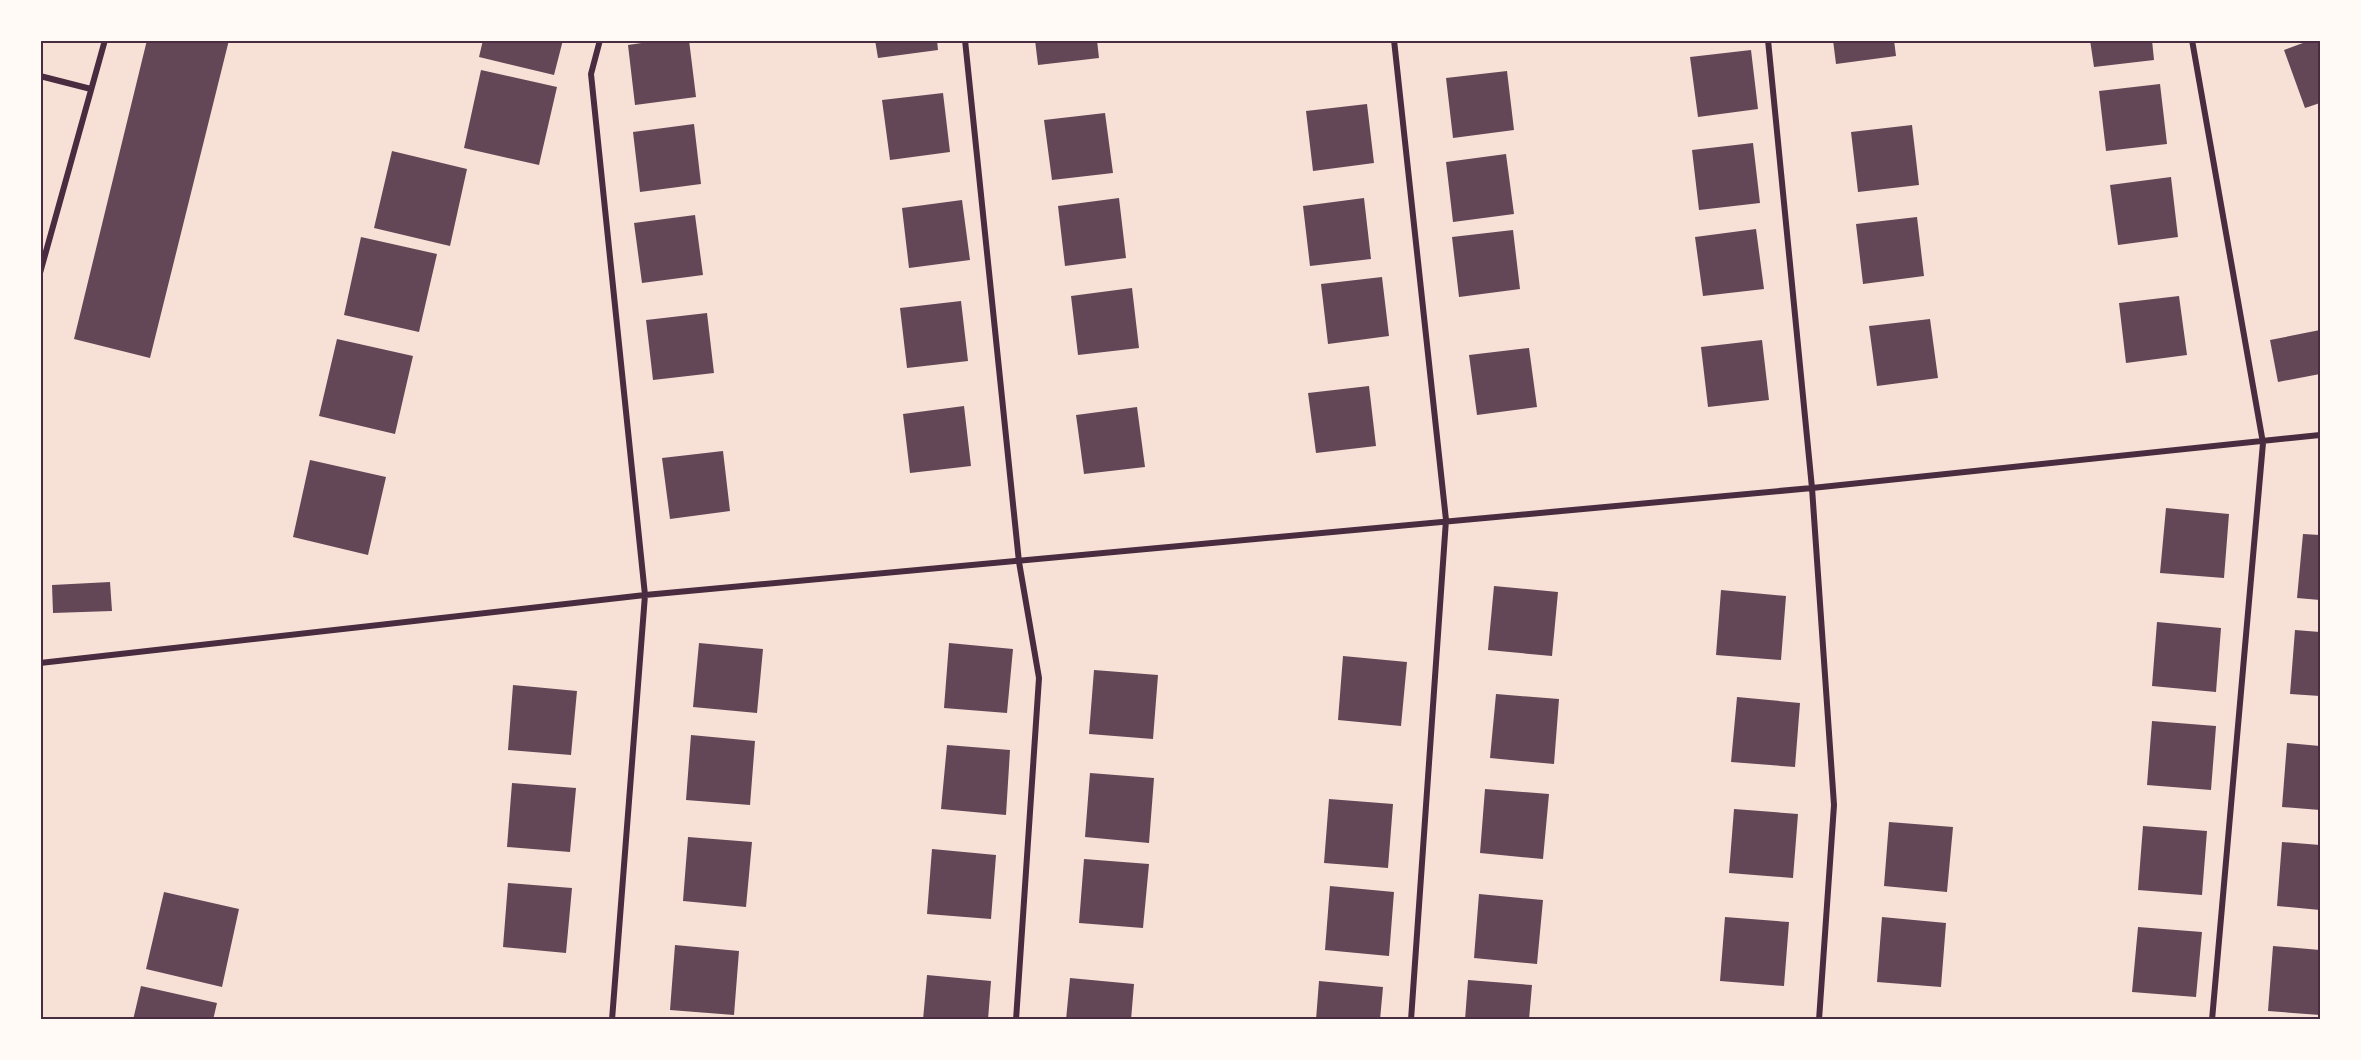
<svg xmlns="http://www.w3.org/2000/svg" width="2361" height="1060" font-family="Quicksand,sans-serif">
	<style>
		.building { fill: #644757 }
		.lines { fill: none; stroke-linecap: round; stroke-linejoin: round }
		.minor { stroke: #4a2c40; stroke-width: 6 }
		.neatline { fill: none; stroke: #4a2c40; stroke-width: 2 }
	</style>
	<rect width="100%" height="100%" fill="#f7e1d7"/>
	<path class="building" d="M147,40H229L150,358L74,339Z
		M483,40H563L554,75L479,57Z
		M662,40H689L696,97L635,105L628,45Z
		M875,40H937L938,50L878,58Z
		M1035,40H1097L1099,58L1038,65Z
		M1833,40H1894L1896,56L1836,64Z
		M2090,40H2152L2154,60L2094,67Z
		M2311,40H2320V103L2305,108L2284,50Z
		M1751,50L1758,109L1698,117L1690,57Z
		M481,70L557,87L539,165L464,148Z
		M1507,71L1514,130L1453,138L1446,78Z
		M2160,84L2167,144L2106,151L2099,91Z
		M943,93L950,152L890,160L882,100Z
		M1367,104L1374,163L1313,171L1306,111Z
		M1105,113L1113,173L1052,180L1044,120Z
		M694,124L701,184L640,192L633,132Z
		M1912,125L1919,185L1858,192L1851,132Z
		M1753,143L1760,203L1699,210L1692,150Z
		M392,151L467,169L450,246L374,228Z
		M1506,154L1514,214L1453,222L1446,162Z
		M2171,177L2178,237L2118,245L2110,185Z
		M1119,198L1126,258L1065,266L1058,206Z
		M1364,198L1371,259L1310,266L1303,206Z
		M962,200L970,260L909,268L902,208Z
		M695,215L703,275L642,283L634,223Z
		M1917,217L1924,276L1863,284L1856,224Z
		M1756,229L1764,289L1703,296L1695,237Z
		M1513,230L1520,289L1459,297L1452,237Z
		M361,237L437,254L419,332L344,315Z
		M1382,277L1389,336L1328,344L1321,284Z
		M1132,288L1139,348L1078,355L1071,296Z
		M2179,296L2187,355L2126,363L2119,303Z
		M961,301L968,361L907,368L900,308Z
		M707,313L714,373L653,380L646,320Z
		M1930,319L1938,378L1877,386L1869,326Z
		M2320,330V374L2278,382L2270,340Z
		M337,339L413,356L395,434L319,416Z
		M1762,340L1769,400L1708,407L1701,347Z
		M1529,348L1537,407L1477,415L1469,355Z
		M1369,386L1376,446L1316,453L1308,393Z
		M964,406L971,466L910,473L903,414Z
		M1137,407L1145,467L1084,474L1076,415Z
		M723,451L730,511L670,519L662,458Z
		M310,460L386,477L368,555L293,537Z
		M2166,508L2229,514L2224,578L2160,573Z
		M2303,534L2320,535V600L2297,598Z
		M110,582L112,611L53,613L52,585Z
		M1494,586L1558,592L1552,656L1488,650Z
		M1721,590L1786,596L1781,660L1716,655Z
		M2157,622L2221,628L2216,692L2152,686Z
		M2295,630L2320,632V696L2290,694Z
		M699,643L763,649L757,713L693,707Z
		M949,643L1013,649L1007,713L944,708Z
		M1343,656L1407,662L1401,726L1338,720Z
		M1094,670L1158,675L1153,739L1089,734Z
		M513,685L577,691L571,755L508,750Z
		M1496,694L1559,699L1554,764L1490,758Z
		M1737,697L1800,703L1795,767L1731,762Z
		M2152,721L2216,726L2211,790L2147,785Z
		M691,735L755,741L750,805L686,800Z
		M2287,743L2320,746V810L2282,807Z
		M947,745L1010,750L1006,815L941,809Z
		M1090,773L1154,778L1149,843L1085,837Z
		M512,783L576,788L570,852L507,847Z
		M1485,789L1549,794L1543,859L1480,853Z
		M1329,799L1393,804L1388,868L1324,863Z
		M1734,809L1798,814L1793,878L1729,873Z
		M1889,822L1953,827L1947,892L1884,886Z
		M2143,826L2207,831L2202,895L2138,890Z
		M688,837L752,842L746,907L683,901Z
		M2282,842L2320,845V910L2277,906Z
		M932,849L996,855L991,919L927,914Z
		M1084,859L1149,864L1143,928L1079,923Z
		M508,883L572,888L566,953L503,947Z
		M1330,886L1394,892L1389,956L1325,950Z
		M164,892L239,909L222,987L146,969Z
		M1479,894L1543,900L1537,964L1474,958Z
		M1725,917L1789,922L1784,986L1720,981Z
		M1882,917L1946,923L1941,987L1877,982Z
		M2138,927L2202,932L2196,997L2132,992Z
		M675,945L739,951L734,1015L670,1010Z
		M2273,946L2320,950V1015L2268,1011Z
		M927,975L991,981L988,1020H923Z
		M1070,978L1134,984L1131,1020H1066Z
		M1468,980L1532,985L1529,1020H1465Z
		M1319,981L1383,987L1380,1020H1316Z
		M141,986L217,1003L213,1020H133Z"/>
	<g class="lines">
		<path class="minor" d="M600,40L591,74L645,595L612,1020
			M965,40L1019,562L1039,678L1016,1020
			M1394,40L1446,520L1411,1020
			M1768,40L1812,488L1834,805L1819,1020
			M2192,40L2263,443L2212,1020
			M40,76L91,89
			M40,273L105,40
			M40,663L645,595L1812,488L2320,435"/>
	</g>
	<rect width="2361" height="1060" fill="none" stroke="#fffaf5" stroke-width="84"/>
	<rect x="42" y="42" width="2277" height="976" class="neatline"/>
</svg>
